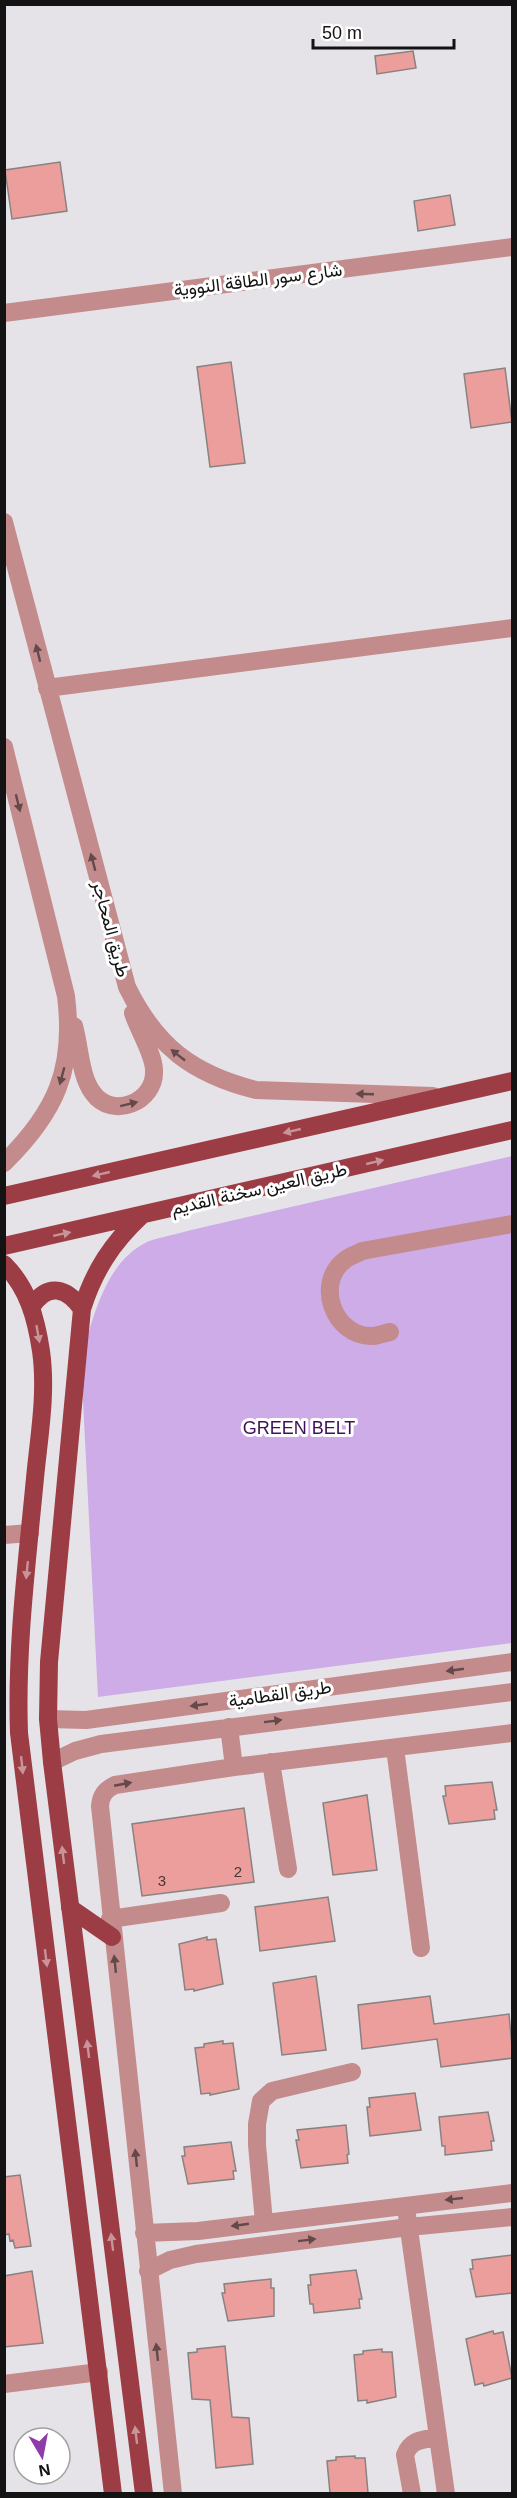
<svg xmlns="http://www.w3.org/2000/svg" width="517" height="2498" font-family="Helvetica,Vazirmatn,sans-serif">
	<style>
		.green { fill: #cdace8 }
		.building { fill: #eb9e9c; stroke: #888281; stroke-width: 1.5 }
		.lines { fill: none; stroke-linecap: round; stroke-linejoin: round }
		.minor { stroke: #c38b8c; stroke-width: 18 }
		.major { stroke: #9c3c44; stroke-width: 18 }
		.oneway { fill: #63494a }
		.oneway2 { fill: #c99498 }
		.labels { text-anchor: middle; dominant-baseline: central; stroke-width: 6; stroke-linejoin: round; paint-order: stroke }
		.number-label { font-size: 15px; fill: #4a3636 }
		.street-label { font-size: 18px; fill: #141314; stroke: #fff }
		.park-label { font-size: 18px; fill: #3d1057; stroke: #fff }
	</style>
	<rect width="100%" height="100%" fill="#e5e3e8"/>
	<path class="green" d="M512,1156V1643L98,1697L81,1361C92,1320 105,1262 147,1242C159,1237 174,1235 187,1231Z"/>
	<path class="building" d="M413,51L416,68L377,74L375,56Z
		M60,162L67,211L12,219L5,170Z
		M450,195L455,225L418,231L414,201Z
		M231,362L245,463L210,467L197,367Z
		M505,368L512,422L471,428L464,374Z
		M492,1782L497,1810H494L495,1819L449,1824L443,1796H446L445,1786Z
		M367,1795L377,1870L333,1875L323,1803Z
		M244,1808L254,1882L142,1896L132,1824Z
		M328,1897L335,1941L260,1951L255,1907Z
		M207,1937V1940L216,1939L223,1984L194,1991V1989L185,1990L179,1944Z
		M316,1976L326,2050L282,2055L273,1983Z
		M430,1996L434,2024L509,2014L513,2058L441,2067L437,2039L362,2049L358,2005Z
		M223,2041V2044L233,2043L239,2089L210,2095V2093L201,2094L195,2048L204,2047V2044Z
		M415,2093L421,2130L370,2136L367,2107H370L369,2098Z
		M488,2112L494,2141H491L492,2150L445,2155V2146H442L439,2117Z
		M346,2125L349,2154L347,2155L348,2163L301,2168L296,2140H299L297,2130Z
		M231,2142L236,2171H233L234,2179L188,2184L182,2156H185L184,2147Z
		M20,2175L31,2246L15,2248L13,2240L10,2241L9,2234L4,2235V2177Z
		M513,2255V2293L476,2297L470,2269H473L472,2260Z
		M356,2270L362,2299H359L360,2308L314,2313L313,2304H310L308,2285H311L310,2275Z
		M32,2271L43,2343L4,2347V2276Z
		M271,2279V2288H274V2316L228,2321L222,2293H225L224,2284Z
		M493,2331L494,2334L503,2332L512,2378L484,2386L483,2383L475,2385L466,2339Z
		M225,2346L232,2417L249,2418L253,2464L216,2468L210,2400L192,2399L188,2353L197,2352V2349Z
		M382,2349V2352H392L396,2397L367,2403V2400L358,2401L354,2355L363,2354V2351Z
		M355,2456V2458H365L368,2493H330L327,2461L336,2460V2457Z"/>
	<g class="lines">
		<path class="minor" d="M4,313L512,247
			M4,522L127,987C156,1046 192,1074 256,1090L433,1096
			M47,688L512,628
			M4,747L66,996C75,1069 56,1112 4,1163
			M74,1026C80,1047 80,1076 93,1093C112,1120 156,1102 154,1070C154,1055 138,1029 133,1013
			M390,1332C384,1333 378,1336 372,1336C334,1337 314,1283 345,1260C350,1256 357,1254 362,1251L512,1224
			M4,1535L30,1533
			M48,1719L86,1720L512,1662
			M229,1727L234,1767
			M395,1748L421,1948
			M52,1762L75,1751L101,1744L512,1692
			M271,1762L288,1869
			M110,1919L221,1903
			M407,2215L446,2494
			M264,2222L257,2145V2124L261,2101L272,2091L352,2072
			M144,2233L198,2231L512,2193
			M148,2271L170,2260L196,2254L409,2227L512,2217
			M4,2384L99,2372
			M173,2494L100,1806C101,1795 105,1790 115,1785L234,1767L512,1733
			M412,2494L405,2455C411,2439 423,2440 438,2437"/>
		<path class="major" d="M4,1196L512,1081
			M141,1216C112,1243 94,1271 82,1309L49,1662L48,1719L52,1762L144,2494
			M4,1246L512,1130
			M4,1264C28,1288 36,1318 41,1351C47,1393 39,1436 35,1478C27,1563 16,1647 19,1733L113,2494
			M32,1306C48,1282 67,1288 82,1309
			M70,1908L112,1937"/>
	</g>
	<defs><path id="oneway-solid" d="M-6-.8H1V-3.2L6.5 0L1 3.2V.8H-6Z" transform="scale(1.5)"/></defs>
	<g class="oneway">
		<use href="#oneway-solid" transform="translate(38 653) rotate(-104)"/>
		<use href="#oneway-solid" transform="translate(18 803) rotate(76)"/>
		<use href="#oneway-solid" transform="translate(93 862) rotate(-105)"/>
		<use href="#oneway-solid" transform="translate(178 1055) rotate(-142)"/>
		<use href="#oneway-solid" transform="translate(62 1076) rotate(105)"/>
		<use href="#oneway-solid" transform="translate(365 1094) rotate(-178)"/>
		<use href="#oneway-solid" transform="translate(129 1104) rotate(-14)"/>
		<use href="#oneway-solid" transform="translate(455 1670) rotate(172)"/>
		<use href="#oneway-solid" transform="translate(199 1705) rotate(172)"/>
		<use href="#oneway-solid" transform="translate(273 1721) rotate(-7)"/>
		<use href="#oneway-solid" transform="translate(123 1784) rotate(-11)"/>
		<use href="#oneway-solid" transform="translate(115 1964) rotate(-96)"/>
		<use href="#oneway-solid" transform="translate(136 2158) rotate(-96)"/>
		<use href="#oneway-solid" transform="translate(454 2199) rotate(174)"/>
		<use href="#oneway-solid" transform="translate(240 2225) rotate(172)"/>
		<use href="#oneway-solid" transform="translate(307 2240) rotate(-7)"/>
		<use href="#oneway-solid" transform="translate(157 2352) rotate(-96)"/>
	</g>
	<g class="oneway2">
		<use href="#oneway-solid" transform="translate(292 1131) rotate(167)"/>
		<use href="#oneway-solid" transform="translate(375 1162) rotate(-13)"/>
		<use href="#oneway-solid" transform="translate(101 1174) rotate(167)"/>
		<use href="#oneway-solid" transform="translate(62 1234) rotate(-12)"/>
		<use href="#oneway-solid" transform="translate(38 1334) rotate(80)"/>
		<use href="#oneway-solid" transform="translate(27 1570) rotate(96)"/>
		<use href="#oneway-solid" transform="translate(22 1765) rotate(84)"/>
		<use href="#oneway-solid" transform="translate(63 1855) rotate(-97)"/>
		<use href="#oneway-solid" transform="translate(46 1958) rotate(83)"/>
		<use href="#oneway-solid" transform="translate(88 2049) rotate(-97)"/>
		<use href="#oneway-solid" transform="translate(112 2242) rotate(-97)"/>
		<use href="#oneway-solid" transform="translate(136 2435) rotate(-97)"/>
	</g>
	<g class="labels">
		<g class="number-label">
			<text x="238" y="1871">2</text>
			<text x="162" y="1880">3</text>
		</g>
		<g class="street-label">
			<text transform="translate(258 280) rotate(-7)">شارع سور الطاقة النووية</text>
			<text transform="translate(111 929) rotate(75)">طريق المحاجر</text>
			<text transform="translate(259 1189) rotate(-13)">طريق العين سخنة القديم</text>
			<text transform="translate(280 1694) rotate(-8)">طريق القطامية</text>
		</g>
		<g class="park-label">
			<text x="299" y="1428">GREEN BELT</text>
		</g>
	</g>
	<rect width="517" height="2498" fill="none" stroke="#141314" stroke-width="12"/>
	<g transform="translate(42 2456) rotate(170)"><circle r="28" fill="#ffffff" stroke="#a1a1a1" stroke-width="1.5"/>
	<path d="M0-4.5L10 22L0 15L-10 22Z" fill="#8f3cab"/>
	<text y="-9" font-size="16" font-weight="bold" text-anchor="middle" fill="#141314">N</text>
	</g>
	<path d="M313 39v9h141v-9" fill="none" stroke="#141314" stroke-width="3"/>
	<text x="322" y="39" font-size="18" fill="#141314" stroke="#ffffff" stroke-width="4.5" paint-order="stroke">50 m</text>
</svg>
